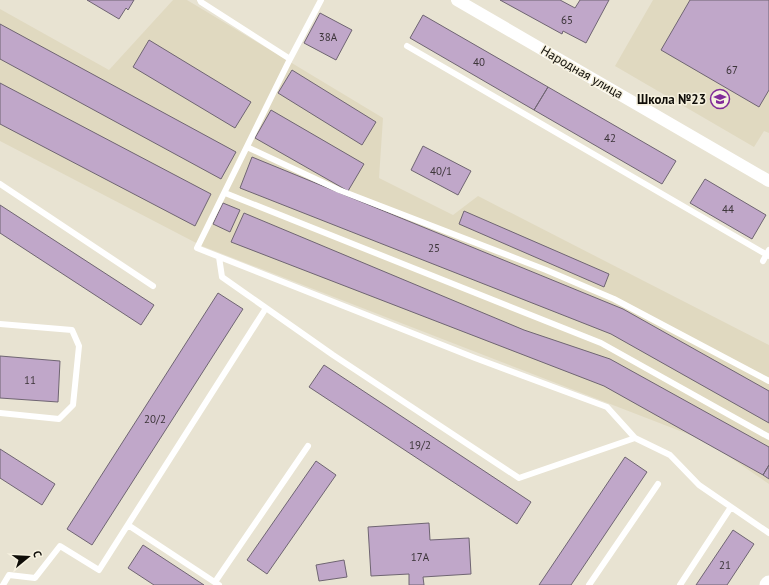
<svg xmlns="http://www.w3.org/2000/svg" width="769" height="585" font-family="'PT Sans',sans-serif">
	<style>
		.built { fill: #e0d9c0 }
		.building { fill: #c0a7c9; stroke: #6f6572 }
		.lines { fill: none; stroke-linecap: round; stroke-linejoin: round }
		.lane { stroke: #fff; stroke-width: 6 }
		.street { stroke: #fff; stroke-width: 12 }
		.secondary { stroke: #fff; stroke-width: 17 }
		.labels { text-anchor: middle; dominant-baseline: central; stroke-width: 3; stroke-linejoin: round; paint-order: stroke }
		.number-label { font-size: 11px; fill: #3b3438 }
		.street-label { font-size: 13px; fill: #0f0d08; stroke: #f6f1df }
		.poi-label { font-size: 13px; font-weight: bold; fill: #0f0d08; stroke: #f6f1df; text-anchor: end }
	</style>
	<rect width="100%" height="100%" fill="#e8e3d2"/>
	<path class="built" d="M173,0H187L383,118L379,178L453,215L478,196L769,345V484L706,441L202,246L0,141V9L109,70Z
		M653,0H769V133L764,131L754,147L615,66Z"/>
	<path class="building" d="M87,0H134L128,10L126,8L119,19Z
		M500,0H560L575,8L580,0H609L586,43L563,31L562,34Z
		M690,0H769V90L759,107L661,50Z
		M320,13L352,30L336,60L304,43Z
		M423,15L548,87L534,110L410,38Z
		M0,24L236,152L221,179L0,59Z
		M149,40L251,102L235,128L133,67Z
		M292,70L376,122L362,145L278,93Z
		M0,83L211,194L195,226L0,124Z
		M548,87L676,161L662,184L534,110Z
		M271,110L364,164L348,191L255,138Z
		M423,146L471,171L458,195L411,170Z
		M252,157L623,309L769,391V423L611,334L240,188Z
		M705,179L766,215L752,239L690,203Z
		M223,203L240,210L230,232L213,224Z
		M0,205L154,305L141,325L0,233Z
		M464,211L609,274L604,287L459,224Z
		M244,213L524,330L610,359L769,447V465L763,475L604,386L231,242Z
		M218,293L243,309L92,545L67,529Z
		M0,356L60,361L58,402L0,398Z
		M324,365L531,502L517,524L309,387Z
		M0,449L55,484L42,505L0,478Z
		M625,457L647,472L571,585H539Z
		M316,461L336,475L267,574L247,560Z
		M769,465V479L763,475Z
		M429,523L430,540L469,538L471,574L423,577L424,585H409V574L371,576L368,527Z
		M733,530L754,544L727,585H696Z
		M143,545L204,585H154L128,568Z
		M344,560L347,577L319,581L316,565Z"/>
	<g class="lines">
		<path class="lane" d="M200,0L201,2L290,59L321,0
			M407,46L769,256
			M290,59L197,248L475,358L607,407L635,438
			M247,147L339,190L546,270L614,299L769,381
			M0,184L153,286
			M225,193L601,343L769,437
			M219,257L222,277L333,355L519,478L635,438L670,455L699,485L769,533
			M763,261L769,250
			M0,324L72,330L79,346L73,405L59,419L0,413
			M128,525L219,585
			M215,582L308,446
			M3,585L9,575L35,578L60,546L99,570L266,308
			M589,585L658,484
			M680,585L731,507"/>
		<path class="street" d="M457,0L769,181"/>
		<path class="secondary" d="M768,585L769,584"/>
	</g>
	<defs>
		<g id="school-ring" transform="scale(1)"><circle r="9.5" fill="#f6f1df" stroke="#812b99" stroke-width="1.5"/><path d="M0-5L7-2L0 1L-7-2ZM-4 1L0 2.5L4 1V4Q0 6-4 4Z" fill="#812b99"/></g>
	</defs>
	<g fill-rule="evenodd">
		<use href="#school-ring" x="720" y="99"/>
	</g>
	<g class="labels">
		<g class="number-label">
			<text x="567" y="20">65</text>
			<text x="328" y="37">38А</text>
			<text x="479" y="62">40</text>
			<text x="732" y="70">67</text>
			<text x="610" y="138">42</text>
			<text x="441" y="171">40/1</text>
			<text x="728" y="209">44</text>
			<text x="434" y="248">25</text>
			<text x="30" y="380">11</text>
			<text x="155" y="419">20/2</text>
			<text x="420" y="445">19/2</text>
			<text x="420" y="557">17А</text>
			<text x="725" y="565">21</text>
		</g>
		<g class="street-label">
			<text transform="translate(582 72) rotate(30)">Народная улица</text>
		</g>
		<g class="poi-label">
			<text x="706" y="99">Школа №23</text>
		</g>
	</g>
	<g transform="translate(28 557) rotate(72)" stroke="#f6f1df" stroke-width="3" paint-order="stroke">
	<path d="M0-3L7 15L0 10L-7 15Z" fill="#0f0d08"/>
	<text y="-6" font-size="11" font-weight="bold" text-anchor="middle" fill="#0f0d08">С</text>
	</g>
</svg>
